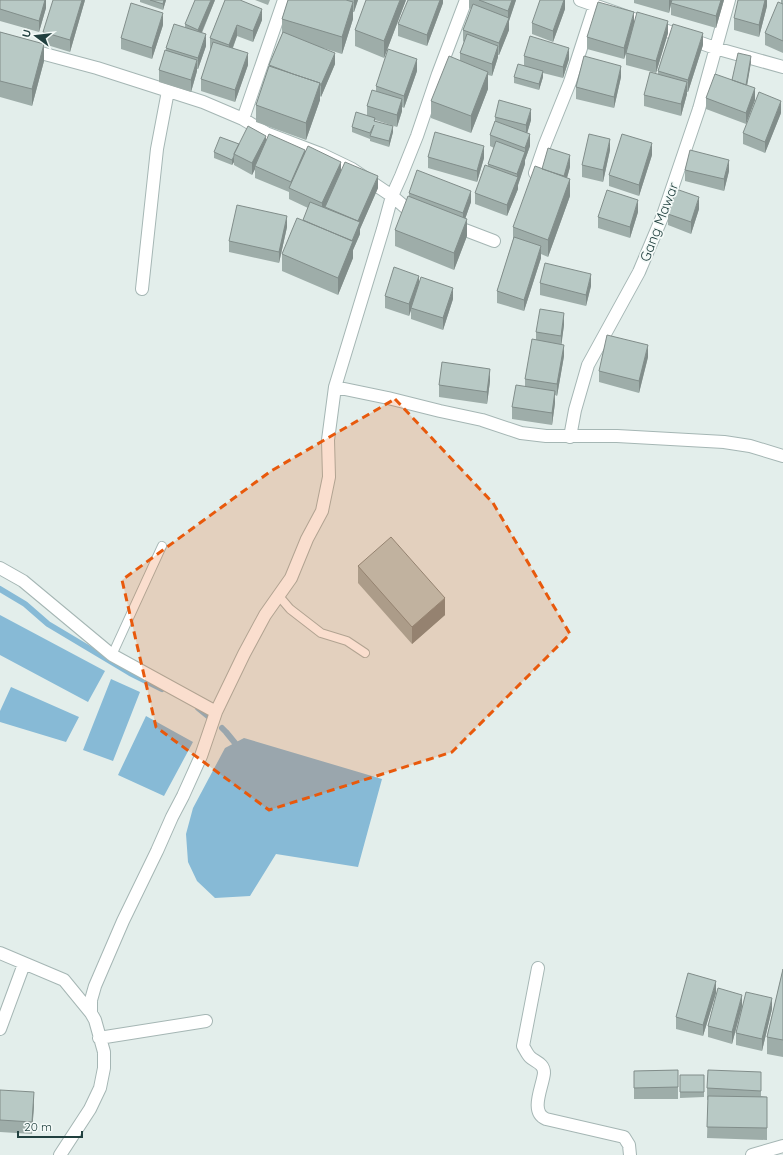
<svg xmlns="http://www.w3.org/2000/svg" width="783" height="1155" font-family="Quicksand,sans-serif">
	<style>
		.water { fill: #87bad6 }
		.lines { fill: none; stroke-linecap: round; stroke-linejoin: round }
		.stream { stroke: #87bad6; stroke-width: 6 }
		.lane-casing { stroke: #a5b6b4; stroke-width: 10 }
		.street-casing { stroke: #a5b6b4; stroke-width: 14 }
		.lane { stroke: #fff; stroke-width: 8 }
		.street { stroke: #fff; stroke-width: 12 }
		.wall { fill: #9eada9 }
		.shaded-wall { fill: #818d8a }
		.building { fill: #b8c9c5; stroke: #818d8a }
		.marked { fill: #e8590c; fill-opacity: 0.2; stroke: #e8590c; stroke-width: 3; stroke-dasharray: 8 5; stroke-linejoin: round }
		.labels { text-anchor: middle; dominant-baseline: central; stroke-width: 3.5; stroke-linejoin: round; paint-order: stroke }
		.street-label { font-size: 14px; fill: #21403f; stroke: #f4faf8 }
	</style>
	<rect width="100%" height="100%" fill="#e3eeeb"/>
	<path class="water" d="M0,615L105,671L88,702L0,655Z
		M111,679L140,692L113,761L83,750Z
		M11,687L79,717L66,742L0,722V711Z
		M146,716L193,742L164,796L118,775Z
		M244,738L382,779L358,867L276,854L250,896L215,898L197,881L188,862L186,834L193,808L225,748Z"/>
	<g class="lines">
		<path class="stream" d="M0,589L25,604L48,624L130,673L162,689
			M198,708L209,717
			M222,728L226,732L235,743"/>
		<g class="lane-casing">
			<path id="lane" d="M278,595L290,609L321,633L347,641L365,653
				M112,655L162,546"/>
		</g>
		<g class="street-casing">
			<path id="street" d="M466,0L438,74L417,136L401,176L392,196L383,229L335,387L388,398L440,411L482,420L521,433L546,436H617L724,442L750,446L783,456
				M580,0L715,48L783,67
				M0,42L97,68L203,102L243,119L266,133L321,154L352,169L392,196L406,208L418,212
				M243,119L284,0
				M535,173L545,144L570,82L595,5
				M452,225L494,241
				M142,289L157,149L168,91
				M570,437L575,410L588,365L639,272L663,215L699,109L729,0
				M0,568L23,581L112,655L216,712L244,654L265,615L291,578L307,539L322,511L329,477L328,440L335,387
				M0,953L64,980L91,1013
				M538,968L523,1046C525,1049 527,1054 530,1057C535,1062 544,1063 544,1073C543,1086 529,1112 546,1119L624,1137L629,1145L630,1155
				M0,1029L24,964
				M99,1038L206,1021
				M60,1155L90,1109L100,1088L104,1068V1052L95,1020L91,1013V1000L95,986L123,921L157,851L172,817L183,796L201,756L216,712
				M752,1155L783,1146"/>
		</g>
		<use href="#lane" class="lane"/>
		<use href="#street" class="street"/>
	</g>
	<path class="wall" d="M0,0H46V8L39,32L0,21Z
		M85,0L70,52L44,44V61L32,106L0,97V32L43,44V32Z
		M140,0H166L163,10L140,2Z
		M215,0L202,33L206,46L198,69H197V71L191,92L159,82V70L166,50V48L185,27V24Z
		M225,0L262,20L253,42L237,36L233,48L248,65L235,102L201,91V79L211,50L210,49V38Z
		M255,0H270L268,5Z
		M288,0H358L354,12H353V19L342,54L323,48L335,64L321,97L320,96V100L306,140L256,122V105L269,65L282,34V19Z
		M406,0L384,58L355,46V30Z
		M443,0V3L427,46L398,36V24Z
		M469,0H516L509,21V30L499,55H498V57L492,76L488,75V89L471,133L431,118V101L460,61V53L464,42L463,41V30L471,9L469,8Z
		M565,0V9L553,42L532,34V23Z
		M634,0H724L716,28L671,15V4L669,13L634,3Z
		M767,0V6L759,37L734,30V18Z
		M781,0H783V53L765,45V33L781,3Z
		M634,22L668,33L656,73L626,65V54L624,59L587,49V37Z
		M163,25L152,59L121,49V38Z
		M703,45L688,92H687V94L681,116L644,106V95L658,75V71Z
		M524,56L569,59L563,78L543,73V77L539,90L514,83V77L524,66Z
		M751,62L747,86L755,100L746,124L706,109V98L732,80Z
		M417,71L404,108L402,107V111L397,127L375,120V121L393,132L389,147L370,141V138V139L352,132V127L367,115V106L376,91V86Z
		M621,77L614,108L576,99V87Z
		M781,113L765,153L743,144V133Z
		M495,117L531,120L527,133L530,146L525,160V164L518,185V189L507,216L475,204V193L488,166V164L494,148L490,146V135L495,122Z
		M266,140L305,155L341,170L378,188L360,229V234L353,250V258L338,295L282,271V254L303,220L308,208L289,199V192L255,178V169L252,175L234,165V162L232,165L214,158V152L239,145Z
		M610,150L603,182L582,177V165Z
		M652,155L639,196L609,186V175Z
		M428,157L484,158L477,182L428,168Z
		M570,167L567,178L570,196L548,257L541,254V258L524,311L497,303V291L513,240V227L542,169Z
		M685,170L729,171L724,191L685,181Z
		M409,193L471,202L465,219L467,236L454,270L395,246V230L409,196Z
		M699,209L691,234L668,225V214Z
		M638,212L630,238L598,228V217Z
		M287,227L279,263L229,252V241Z
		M540,283L591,286L586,306L540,295Z
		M419,284L453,299L443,330L411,319V310L409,316L385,308V296Z
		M564,325L561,344L564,356L557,396L555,395V403L552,425L512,419V407L525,387V379L536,340V332Z
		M648,357L639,393L599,382V371Z
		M490,381L487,404L439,397V385Z
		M358,566L445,615L412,644L358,583Z
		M783,969V1057L767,1054V1037Z
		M716,993L703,1036L676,1029V1017Z
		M742,1006L772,1009L762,1051L736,1045V1033L742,1007L732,1044L708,1037V1026Z
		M678,1070V1099H634V1071Z
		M761,1072V1096L767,1097V1140L707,1138L708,1100H707V1088Z
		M680,1075H704V1097L680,1098Z
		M0,1090L34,1104L32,1134L0,1132Z"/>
	<path class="shaded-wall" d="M45,0H46V8L39,32V21Z
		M82,0H85L70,52V40Z
		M164,0H166L163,10V4Z
		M211,0H215L198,41V30Z
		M354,0H358L354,12Z
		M400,0H406L384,58V41Z
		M440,0H443V3L427,46V35Z
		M512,0H516L509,21V30L499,55V43L508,20V11Z
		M564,0H565V9L553,42V31Z
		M669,0H672L669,13Z
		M721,0H724L716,28V16Z
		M765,0H767V6L759,37V25Z
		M353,2V19L342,54V37Z
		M262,9V20L253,42V31Z
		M634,12V24L624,59V48Z
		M163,13V25L152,59V48Z
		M668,21V33L656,73V61Z
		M237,25V36L229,57V45Z
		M703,33V45L688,92V80Z
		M206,34V46L198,69V58Z
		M44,44V61L32,106V89Z
		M498,46V57L492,76V64Z
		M569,48V59L563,78V67Z
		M248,53V65L235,102V90Z
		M335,53V64L321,97V85Z
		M751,56V62L746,91V85Z
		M417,59V71L404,108V96Z
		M197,60V71L191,92V80Z
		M621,66V77L614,108V97Z
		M543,71V77L539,90V84Z
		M488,72V89L471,133V116Z
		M687,82V94L681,116V104Z
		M320,83V100L306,140V123Z
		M755,88V100L746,124V113Z
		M402,99V111L397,127V115Z
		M781,101V113L765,153V142Z
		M531,109V120L526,137V125Z
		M393,126V132L389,147V141Z
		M530,134V146L525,160V164L518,185V189L507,216V205L517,178V174L525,152V148Z
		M266,136V147L255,166V169L252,175V163Z
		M610,139V150L603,182V170Z
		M652,143V155L639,196V185Z
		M484,146V158L477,182V171Z
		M305,150V161L291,188V182Z
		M570,155V167L564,188V176Z
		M234,156V162L232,165V160Z
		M729,160V171L724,191V179Z
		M341,162V173L322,214V203Z
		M378,176V188L360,229V234L353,250V258L338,295V278L358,226V221Z
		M570,179V196L548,257V240Z
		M471,191V202L463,225V213Z
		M699,197V209L691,234V222Z
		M638,200V212L630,238V227Z
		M287,216V227L279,263V252Z
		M467,219V236L454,270V253Z
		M541,246V258L524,311V300Z
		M591,274V286L586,306V295Z
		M419,276V287L411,308V310L409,316V304Z
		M453,288V299L443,330V318Z
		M564,313V325L561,348V336Z
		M564,345V356L557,396V384Z
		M648,345V357L639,393V381Z
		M490,369V381L487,404V392Z
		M555,391V403L552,425V413Z
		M445,598V615L412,644V627Z
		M716,981V993L703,1036V1025Z
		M742,995V1006L732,1044V1032Z
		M772,998V1009L762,1051V1039Z
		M34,1092V1104L32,1134V1122Z"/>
	<path class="building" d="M0,0H45L39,21L0,9Z
		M53,0H82L70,40L43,32Z
		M150,0H164L163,4Z
		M195,0H211L198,30L185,24Z
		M225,0H240L262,9L253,31L237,25L229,45L210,38Z
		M288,0H346L353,2L342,37L282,19Z
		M366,0H400L384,41L355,30Z
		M408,0H440L427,35L398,24Z
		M479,0H512L508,11Z
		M540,0H564L553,31L532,23Z
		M672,0H721L716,16L671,3Z
		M738,0H765L759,25L734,18Z
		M598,2L634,12L624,48L587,37Z
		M778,2L783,4V41L765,33Z
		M131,3L163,13L152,48L121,38Z
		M473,4L509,18L499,43L463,30Z
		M637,12L668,21L656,61L626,53Z
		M174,24L206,34L198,58L166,48Z
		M673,24L703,33L688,80L658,71Z
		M0,32L44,44L32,89L0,81Z
		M283,32L335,53L321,85H320V83L293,74L269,65Z
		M467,34L498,46L492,64L460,53Z
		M530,36L569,48L563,67L524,56Z
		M213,42L248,53L235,90L201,79Z
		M388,49L417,59L404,96L376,86Z
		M165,50L197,60L191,80L159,70Z
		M738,53L751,56L746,85L732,80Z
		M449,56L488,72L471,116L431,101Z
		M584,56L621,66L614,97L576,87Z
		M518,64L543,71L539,84L514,77Z
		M269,66L320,83L306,123L256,105Z
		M650,72L687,82L681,104L644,95Z
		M715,74L755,88L746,113L706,98Z
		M372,90L402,99L397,115L367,106Z
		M759,92L781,101L765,142L743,133Z
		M499,100L531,109L526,125L495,117Z
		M356,112L375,118L374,121L393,126L389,141L370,136L374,125L370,133L352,127Z
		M495,121L530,134L525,148L490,135Z
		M248,126L266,136L252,163L234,154Z
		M435,132L484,146L477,171L428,157Z
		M269,134L305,150L291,182L255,166Z
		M589,134L610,139L603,170L582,165Z
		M622,134L652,143L639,185L609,175Z
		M220,137L239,144L234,154V156L232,160L214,152Z
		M496,141L525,152L517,174L488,164Z
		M308,146L341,162L322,203L289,188Z
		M548,148L570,155L564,176L542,169Z
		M690,150L729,160L724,179L685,170Z
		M345,162L378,176L358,221L325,207Z
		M485,165L518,177L507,205L475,193Z
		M535,166L570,179L548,240L513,227Z
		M417,170L471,191L463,213L409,193Z
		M676,189L699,197L691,222L668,214Z
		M607,190L638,200L630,227L598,217Z
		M408,196L467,219L454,253L395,230Z
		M310,202L360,222L352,241L303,220Z
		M237,205L287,216L279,252L229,241Z
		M297,218L353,241L338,278L282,254Z
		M514,237L541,246L524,300L497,291Z
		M545,263L591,274L586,295L540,283Z
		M394,267L419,276L409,304L385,296Z
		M421,277L453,288L443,318L411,308Z
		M540,309L564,313L561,336L536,332Z
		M607,335L648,345L639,381L599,371Z
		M532,339L564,345L557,384L525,379Z
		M442,362L490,369L487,392L439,385Z
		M516,385L555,391L552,413L512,407Z
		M391,537L445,598L412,627L358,566Z
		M783,969V1040L767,1037Z
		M688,973L716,981L703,1025L676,1017Z
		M718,988L742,995L732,1032L708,1026Z
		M746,992L772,998L762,1039L736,1033Z
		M678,1070V1087L634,1088V1071Z
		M708,1070L761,1072V1091L707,1088Z
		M680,1075H704V1092H680Z
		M0,1090L34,1092L32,1122L0,1120Z
		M708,1096L767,1097V1128L707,1127Z"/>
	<path class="marked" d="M395,399L493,503L570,634L452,752L269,810L156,727L122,580L271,471Z"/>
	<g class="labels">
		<g class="street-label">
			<text transform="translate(659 222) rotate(-69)">Gang Mawar</text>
		</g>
	</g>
	<g transform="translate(36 36) rotate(285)" stroke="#f4faf8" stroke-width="3" paint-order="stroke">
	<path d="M0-3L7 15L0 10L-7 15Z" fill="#21403f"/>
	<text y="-6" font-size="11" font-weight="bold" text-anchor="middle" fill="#21403f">U</text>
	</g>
	<path d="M18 1131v6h64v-6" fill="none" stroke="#21403f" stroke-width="2"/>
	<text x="24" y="1131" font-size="12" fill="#21403f" stroke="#f4faf8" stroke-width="3" paint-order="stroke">20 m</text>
</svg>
